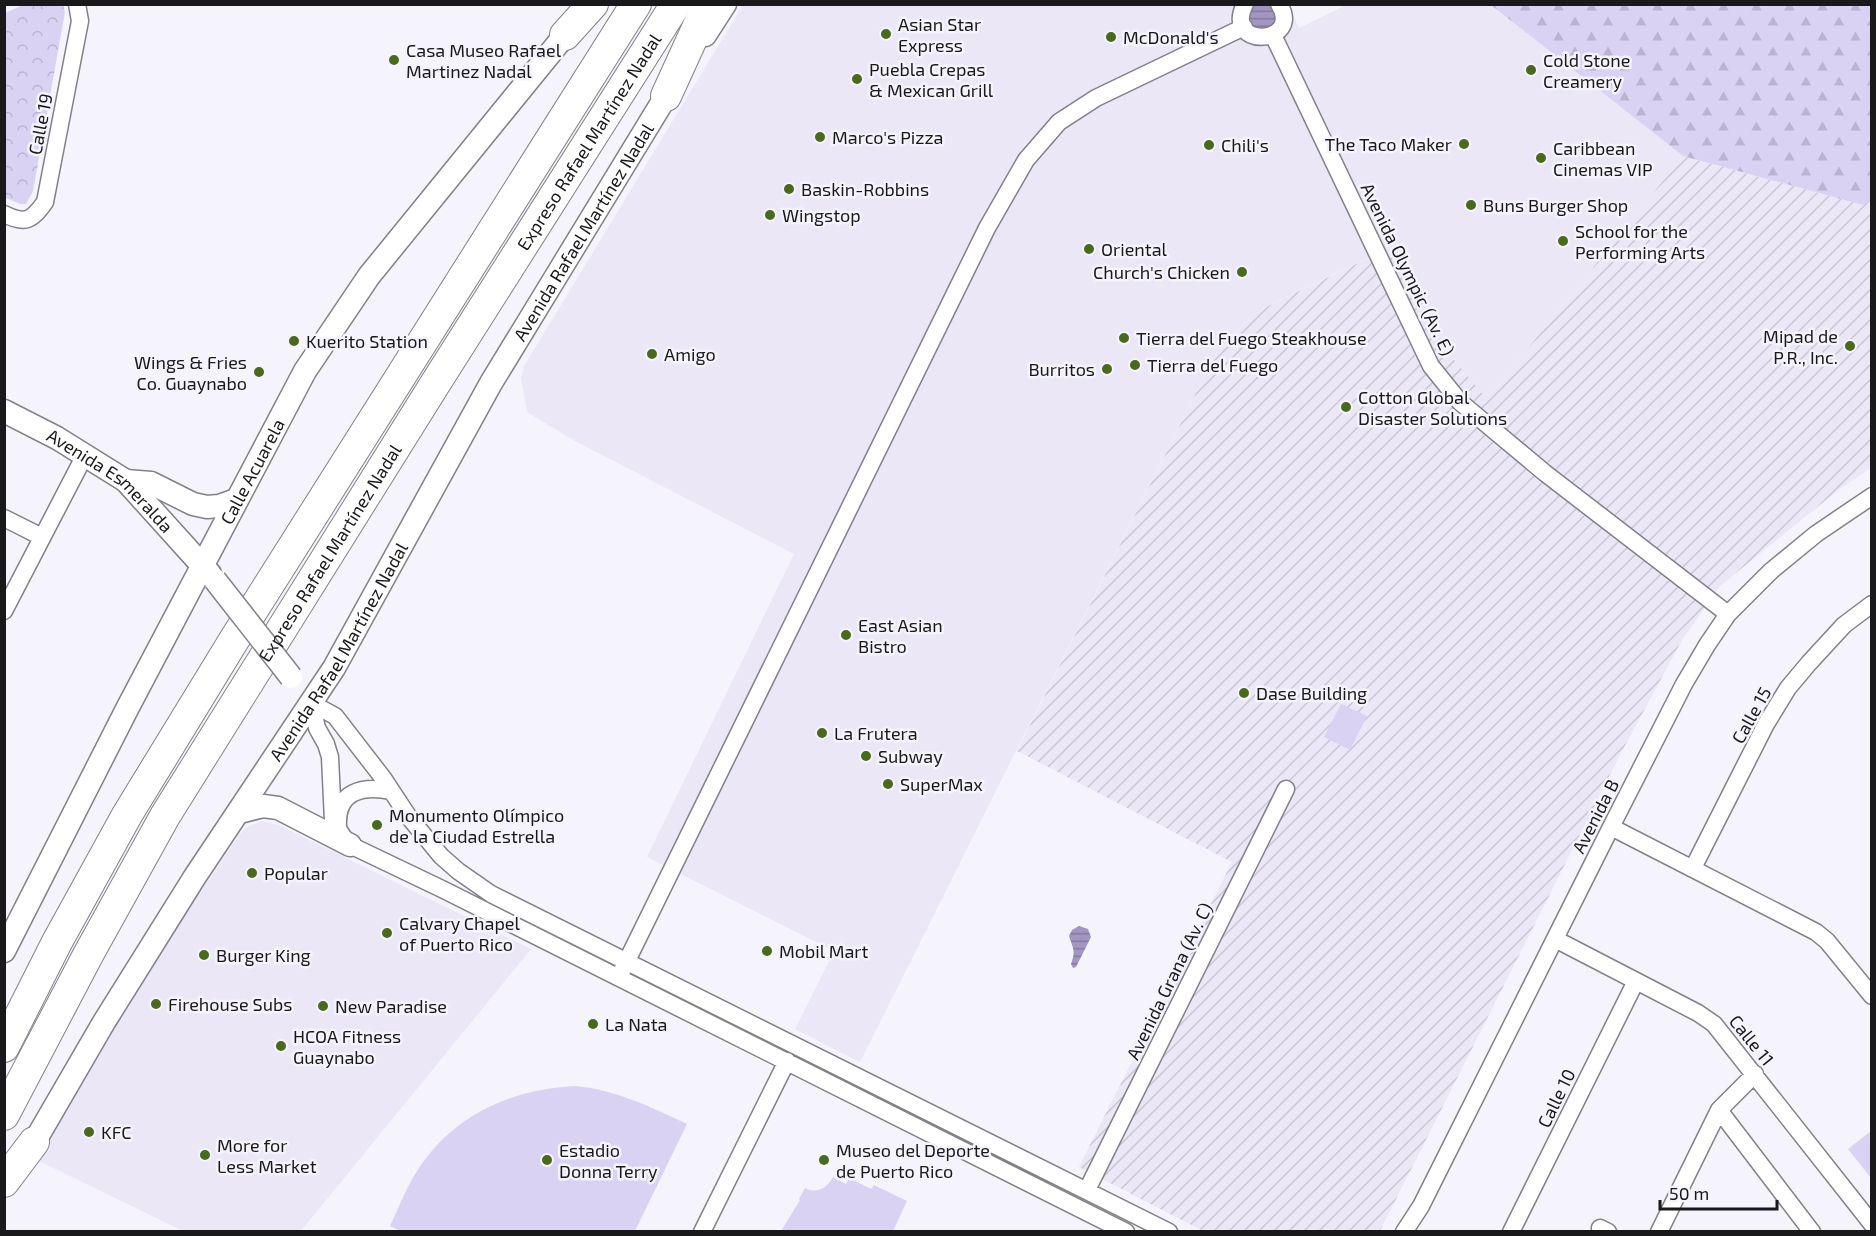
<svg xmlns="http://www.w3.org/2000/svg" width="1876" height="1236" font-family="'Exo 2',sans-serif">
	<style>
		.built { fill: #ebe7f7 }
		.industrial { fill: url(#industrial-furrows) }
		.green { fill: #dad2f3 }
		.forest { fill: url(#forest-firs) }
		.park { fill: url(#park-crowns) }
		.water { fill: url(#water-rules) }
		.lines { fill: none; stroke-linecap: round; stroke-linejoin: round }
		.street-casing { stroke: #828089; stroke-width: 19 }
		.secondary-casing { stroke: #828089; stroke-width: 25 }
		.highway-casing { stroke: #828089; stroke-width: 32 }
		.street { stroke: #fff; stroke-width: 16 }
		.secondary { stroke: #fff; stroke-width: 22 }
		.highway { stroke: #fff; stroke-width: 30 }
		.secondary-bridge-casing { stroke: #828089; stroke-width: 25; stroke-linecap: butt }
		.secondary-bridge { stroke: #fff; stroke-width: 22 }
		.poi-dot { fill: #49691f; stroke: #f5f3fc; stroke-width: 2 }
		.labels { text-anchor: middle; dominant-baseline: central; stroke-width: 5; stroke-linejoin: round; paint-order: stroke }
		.poi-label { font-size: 18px; fill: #19181b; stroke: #f5f3fc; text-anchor: start }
		.street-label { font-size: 18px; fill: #19181b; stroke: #f5f3fc }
	</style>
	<defs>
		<pattern id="industrial-furrows" width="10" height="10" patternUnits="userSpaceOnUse" patternTransform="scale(1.5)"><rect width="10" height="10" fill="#ebe7f7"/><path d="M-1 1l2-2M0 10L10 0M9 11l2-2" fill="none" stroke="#c9c5d3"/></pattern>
		<pattern id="forest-firs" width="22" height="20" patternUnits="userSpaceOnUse" patternTransform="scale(1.5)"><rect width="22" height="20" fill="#dad2f3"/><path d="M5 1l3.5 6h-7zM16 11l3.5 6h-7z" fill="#bab4d0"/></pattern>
		<pattern id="park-crowns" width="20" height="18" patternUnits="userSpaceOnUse" patternTransform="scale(1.5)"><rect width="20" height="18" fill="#dad2f3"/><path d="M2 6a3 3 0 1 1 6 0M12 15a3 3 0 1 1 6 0" fill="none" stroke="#bab4d0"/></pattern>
		<pattern id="water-rules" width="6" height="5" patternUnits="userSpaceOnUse" patternTransform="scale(1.5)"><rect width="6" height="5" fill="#a295c2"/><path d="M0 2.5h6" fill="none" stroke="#83799d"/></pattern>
	</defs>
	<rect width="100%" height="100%" fill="#f5f3fc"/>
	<path class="built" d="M1287,4L1299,28L1346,5H1491L1683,156L1487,399L1455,361L1393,246L1255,312L1215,355L860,1062L795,1029L834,951L647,857L794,554L575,441L527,412L521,378L524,366L743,5Z
		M262,821L279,825L531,949L301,1231H183L39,1161L82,1079L163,947L240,834L247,827Z"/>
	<path class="industrial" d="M1683,156L1863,205L1871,199V468L1837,491L1720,586L1682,640L1620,755L1380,1231H1203L1079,1167L1232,862L1017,751L1215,355L1255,312L1394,246L1455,361L1487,399Z"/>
	<path class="green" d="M1341,704L1367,716L1350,750L1324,737Z
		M576,1086C616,1090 651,1107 687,1124L635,1231L402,1232L390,1226C398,1209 405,1191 414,1176C449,1117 509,1089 576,1086Z
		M1871,1131V1178L1848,1149Z
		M833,1177L846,1184L849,1178L871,1189L874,1185L907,1201L893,1231H781L800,1200L799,1199L805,1188C817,1194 826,1189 833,1177Z"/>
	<path class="forest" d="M1491,5H1871V199L1863,205L1683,156Z"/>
	<path class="park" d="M23,5H63L65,12L33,191L26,204H20L4,197L5,13Z"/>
	<path class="water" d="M1272,4L1277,10L1276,25L1263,32L1250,25L1248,10L1253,5Z
		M1079,926L1088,929L1091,937L1076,967L1073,968L1071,964C1076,950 1073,949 1069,936L1072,930Z"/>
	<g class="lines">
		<g class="street-casing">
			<path id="street" d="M1245,4C1222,50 1304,45 1279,4
				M1273,35L1431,366L1460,402L1545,473L1728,614
				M4,214C26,225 32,220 45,202L80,21L77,4
				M4,518L42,537
				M4,611L85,455
				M311,703L335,716L383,778L408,816L441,856L458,871L491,894L1169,1232
				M311,703L317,728L326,744L330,757L333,821L344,838L350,845L444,890L1126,1232
				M338,826C336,791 363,785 391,791
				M1611,827L1816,932L1827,941L1872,996
				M1693,868L1766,724L1788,688L1809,663L1844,625L1872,604
				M1555,939L1698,1013L1714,1024L1872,1224
				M619,977L987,228L1026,160L1059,122L1096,98L1244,27
				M1719,1110L1812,1232
				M1087,1190L1286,789
				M1600,1228L1608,1232
				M702,1232L787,1061
				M1404,1232L1421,1206L1611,827L1684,684L1707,645L1728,614L1771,571L1816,534L1872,496
				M1511,1232L1636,981
				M1659,1232L1719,1110L1755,1074"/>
		</g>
		<g class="secondary-casing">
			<g id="secondary">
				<path d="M705,35L725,4"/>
				<path id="s1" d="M4,411L57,438L126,481L210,574"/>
				<path d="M126,481L151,483L193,504L207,507L219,506L236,500"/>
				<path d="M239,812L263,806L278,808L350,845"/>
				<path id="s2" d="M4,951L127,709L305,371L369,276L565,35L574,21"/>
				<path id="s3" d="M39,1134L104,1022L194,878L334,668L491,383L674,83"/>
			</g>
		</g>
		<g class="highway-casing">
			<g id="highway">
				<path d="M565,35L593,4"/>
				<path d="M666,96L708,4"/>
				<path d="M4,1047L57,942L127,815L234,640L636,4"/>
				<path id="s4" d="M4,1115L88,955L165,816L435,384L676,4"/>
				<path d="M4,1182L34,1142"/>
			</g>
		</g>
		<use href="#street" class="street"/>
		<use href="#secondary" class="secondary"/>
		<use href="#highway" class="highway"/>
		<g class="secondary-bridge-casing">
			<path id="secondary-bridge" d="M215,580L291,677"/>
		</g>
		<use href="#secondary-bridge" class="secondary-bridge"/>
	</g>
	<g class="poi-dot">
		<circle cx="886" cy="34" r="6"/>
		<circle cx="1111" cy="37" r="6"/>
		<circle cx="394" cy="60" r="6"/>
		<circle cx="1531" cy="70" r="6"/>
		<circle cx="857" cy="79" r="6"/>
		<circle cx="820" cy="137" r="6"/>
		<circle cx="1464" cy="144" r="6"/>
		<circle cx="1209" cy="145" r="6"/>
		<circle cx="1541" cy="158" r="6"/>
		<circle cx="789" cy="189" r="6"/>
		<circle cx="1471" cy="205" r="6"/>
		<circle cx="770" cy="215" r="6"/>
		<circle cx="1563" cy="241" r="6"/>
		<circle cx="1089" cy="249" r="6"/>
		<circle cx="1242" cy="272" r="6"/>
		<circle cx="1124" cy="338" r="6"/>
		<circle cx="294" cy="341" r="6"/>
		<circle cx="1850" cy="346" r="6"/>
		<circle cx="652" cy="354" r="6"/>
		<circle cx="1135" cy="365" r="6"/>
		<circle cx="1107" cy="369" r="6"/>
		<circle cx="259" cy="372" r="6"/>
		<circle cx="1346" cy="407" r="6"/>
		<circle cx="846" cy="635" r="6"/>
		<circle cx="1244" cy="693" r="6"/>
		<circle cx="822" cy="733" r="6"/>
		<circle cx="866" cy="756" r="6"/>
		<circle cx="888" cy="784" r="6"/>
		<circle cx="377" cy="825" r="6"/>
		<circle cx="252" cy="873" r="6"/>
		<circle cx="387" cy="933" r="6"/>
		<circle cx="767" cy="951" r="6"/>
		<circle cx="204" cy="955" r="6"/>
		<circle cx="156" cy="1004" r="6"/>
		<circle cx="323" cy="1006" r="6"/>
		<circle cx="593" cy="1024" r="6"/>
		<circle cx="281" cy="1046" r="6"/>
		<circle cx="89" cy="1132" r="6"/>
		<circle cx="205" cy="1155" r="6"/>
		<circle cx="547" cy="1160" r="6"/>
		<circle cx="824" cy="1160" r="6"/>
	</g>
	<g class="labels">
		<g class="poi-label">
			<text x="898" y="24">Asian Star<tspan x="898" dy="21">Express</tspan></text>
			<text x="1123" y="37">McDonald's</text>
			<text x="406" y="50">Casa Museo Rafael<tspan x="406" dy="21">Martinez Nadal</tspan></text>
			<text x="1543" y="60">Cold Stone<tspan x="1543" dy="21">Creamery</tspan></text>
			<text x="869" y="69">Puebla Crepas<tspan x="869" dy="21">&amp; Mexican Grill</tspan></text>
			<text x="832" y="137">Marco's Pizza</text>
			<text x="1452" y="144" text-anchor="end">The Taco Maker</text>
			<text x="1221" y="145">Chili's</text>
			<text x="1553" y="148">Caribbean<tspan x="1553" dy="21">Cinemas VIP</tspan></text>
			<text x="801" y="189">Baskin-Robbins</text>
			<text x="1483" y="205">Buns Burger Shop</text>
			<text x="782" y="215">Wingstop</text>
			<text x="1575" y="231">School for the<tspan x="1575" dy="21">Performing Arts</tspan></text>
			<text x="1101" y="249">Oriental</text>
			<text x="1230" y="272" text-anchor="end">Church's Chicken</text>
			<text x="1838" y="336" text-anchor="end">Mipad de<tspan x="1838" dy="21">P.R., Inc.</tspan></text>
			<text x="1136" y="338">Tierra del Fuego Steakhouse</text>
			<text x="306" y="341">Kuerito Station</text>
			<text x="664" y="354">Amigo</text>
			<text x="247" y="362" text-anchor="end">Wings &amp; Fries<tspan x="247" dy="21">Co. Guaynabo</tspan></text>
			<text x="1147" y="365">Tierra del Fuego</text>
			<text x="1095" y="369" text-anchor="end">Burritos</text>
			<text x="1358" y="397">Cotton Global<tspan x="1358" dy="21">Disaster Solutions</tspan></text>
			<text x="858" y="625">East Asian<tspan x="858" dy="21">Bistro</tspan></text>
			<text x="1256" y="693">Dase Building</text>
			<text x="834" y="733">La Frutera</text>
			<text x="878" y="756">Subway</text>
			<text x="900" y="784">SuperMax</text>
			<text x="389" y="815">Monumento Olímpico<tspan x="389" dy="21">de la Ciudad Estrella</tspan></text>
			<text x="264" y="873">Popular</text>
			<text x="399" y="923">Calvary Chapel<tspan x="399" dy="21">of Puerto Rico</tspan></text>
			<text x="779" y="951">Mobil Mart</text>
			<text x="216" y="955">Burger King</text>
			<text x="168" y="1004">Firehouse Subs</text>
			<text x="335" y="1006">New Paradise</text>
			<text x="605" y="1024">La Nata</text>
			<text x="293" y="1036">HCOA Fitness<tspan x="293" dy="21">Guaynabo</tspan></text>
			<text x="101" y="1132">KFC</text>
			<text x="217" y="1145">More for<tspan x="217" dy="21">Less Market</tspan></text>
			<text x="559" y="1150">Estadio<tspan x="559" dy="21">Donna Terry</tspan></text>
			<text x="836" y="1150">Museo del Deporte<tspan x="836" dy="21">de Puerto Rico</tspan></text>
		</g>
		<g class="street-label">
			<text transform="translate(40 124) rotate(-79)">Calle 19</text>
			<text stroke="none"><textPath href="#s4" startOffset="1136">Expreso Rafael Martínez Nadal</textPath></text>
			<text stroke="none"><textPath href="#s3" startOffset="1054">Avenida Rafael Martínez Nadal</textPath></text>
			<text transform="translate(1408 269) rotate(64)">Avenida Olympic (Av. E)</text>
			<text stroke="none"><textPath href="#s2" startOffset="540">Calle Acuarela</textPath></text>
			<text stroke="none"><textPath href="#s1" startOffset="128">Avenida Esmeralda</textPath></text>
			<text stroke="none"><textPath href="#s4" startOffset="650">Expreso Rafael Martínez Nadal</textPath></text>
			<text stroke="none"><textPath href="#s3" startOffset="568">Avenida Rafael Martínez Nadal</textPath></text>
			<text transform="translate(1751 715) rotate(-61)">Calle 15</text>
			<text transform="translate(1595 816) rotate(-63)">Avenida B</text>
			<text transform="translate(1169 981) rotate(-64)">Avenida Grana (Av. C)</text>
			<text transform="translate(1752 1040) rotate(51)">Calle 11</text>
			<text transform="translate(1556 1098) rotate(-64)">Calle 10</text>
		</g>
	</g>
	<rect width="1876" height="1236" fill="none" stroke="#19181b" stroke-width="12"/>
	<path d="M1660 1200v9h117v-9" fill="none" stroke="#19181b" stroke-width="3"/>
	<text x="1669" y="1200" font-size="18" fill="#19181b" stroke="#f5f3fc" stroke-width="4.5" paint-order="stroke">50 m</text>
</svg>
